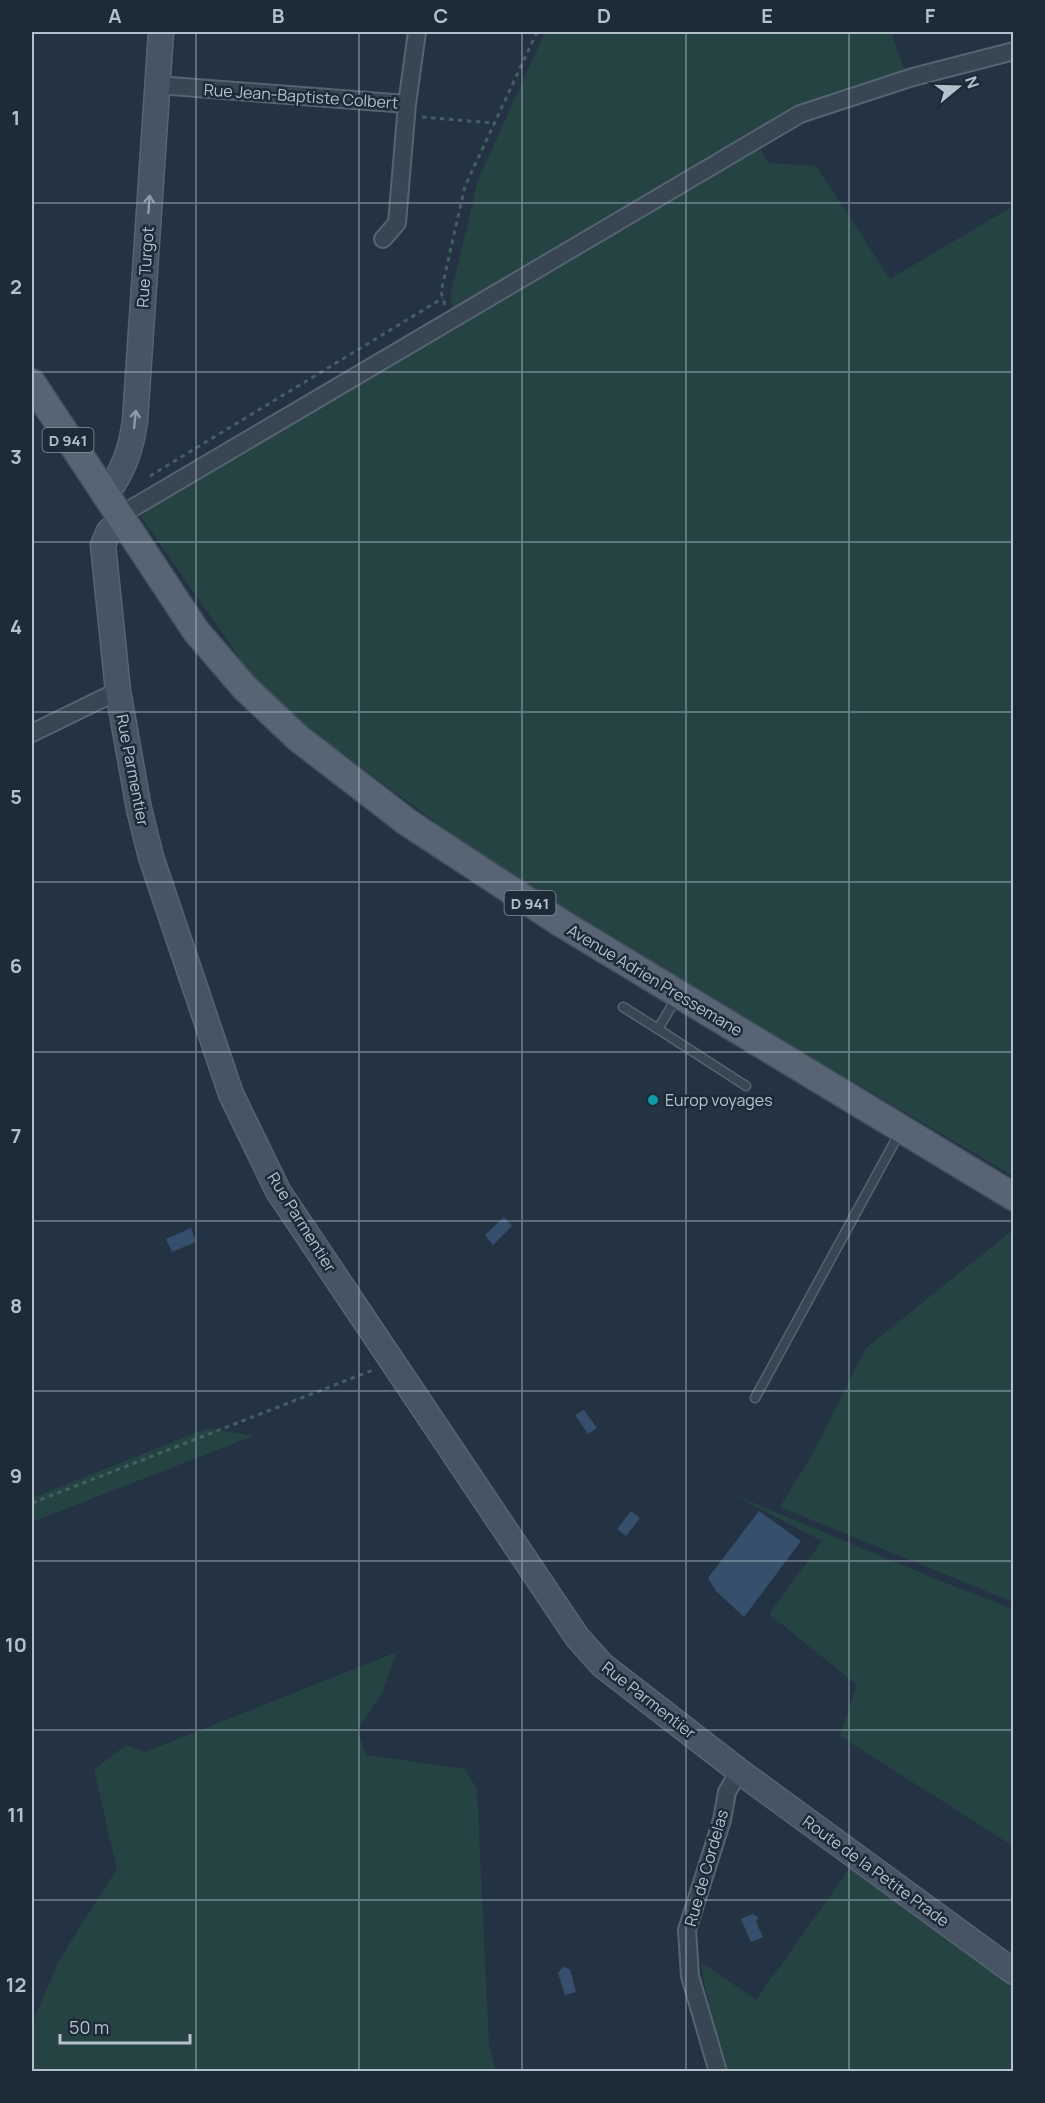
<svg xmlns="http://www.w3.org/2000/svg" width="1045" height="2103" font-family="Manrope,sans-serif">
	<style>
		.green { fill: #264344 }
		.water { fill: #364f6c }
		.lines { fill: none; stroke-linecap: round; stroke-linejoin: round }
		.lane-casing { stroke: #566370; stroke-width: 11 }
		.street-casing { stroke: #566370; stroke-width: 20 }
		.secondary-casing { stroke: #566370; stroke-width: 27 }
		.primary-casing { stroke: #424e5c; stroke-width: 30 }
		.path { stroke: #445f61; stroke-width: 3; stroke-dasharray: 4.5 4.5; stroke-linecap: butt }
		.lane { stroke: #384553; stroke-width: 8 }
		.street { stroke: #384553; stroke-width: 16 }
		.secondary { stroke: #465466; stroke-width: 24 }
		.primary { stroke: #566473; stroke-width: 27 }
		.oneway { stroke: #8e9aa9 }
		.grid { fill: none; stroke: #b5c0cd; stroke-width: 1.5; stroke-opacity: 0.55 }
		.culture-dot { fill: #0f9aa8; stroke: #1d2a38; stroke-width: 2 }
		.labels { text-anchor: middle; dominant-baseline: central; stroke-width: 5; stroke-linejoin: round; paint-order: stroke }
		.shield { fill: #1d2a38; stroke: #8793a0; stroke-width: 1.5 }
		.shield-label { font-size: 15px; font-weight: bold; fill: #b5c0cd }
		.street-label { font-size: 16px; fill: #b5c0cd; stroke: #1d2a38 }
		.poi-label { font-size: 16px; fill: #b5c0cd; stroke: #1d2a38; text-anchor: start }
		.neatline { fill: none; stroke: #b5c0cd; stroke-width: 2 }
		.grid-label { font-size: 20px; text-anchor: middle; font-weight: bold; fill: #b5c0cd }
	</style>
	<rect width="100%" height="100%" fill="#233343"/>
	<path class="green" d="M545,32H891L906,74L797,109L454,310L450,298L478,180Z
		M758,145L769,163L816,166L890,279L1010,208L1014,225L1013,1176L531,892L310,730L262,690L141,517L148,507Z
		M1013,1230V1602L780,1507L812,1455L866,1348Z
		M208,1428L253,1436L32,1522V1498Z
		M732,1494L943,1582L1013,1609V1846L840,1736L857,1685L769,1614L822,1541Z
		M397,1652L381,1695L357,1729L366,1755L465,1769L477,1789L489,2046L496,2071H32V2024L58,1962L117,1869L94,1770L126,1745L145,1752Z
		M850,1868L1013,1987V2071H726L704,1984L701,1962L756,2000Z"/>
	<path class="water" d="M504,1217L512,1226L493,1245L485,1235Z
		M191,1228L196,1242L172,1252L166,1239Z
		M584,1410L597,1428L588,1434L575,1415Z
		M631,1511L640,1518L626,1536L617,1529Z
		M759,1511L801,1541L744,1617L716,1591L708,1578Z
		M753,1914L758,1917L756,1922L763,1937L751,1942L741,1919Z
		M563,1967L570,1969L576,1992L565,1995L558,1973Z"/>
	<g class="lines">
		<g class="lane-casing">
			<path id="lane" d="M677,997L658,1029L746,1086
				M623,1007L658,1029
				M755,1398L900,1132"/>
		</g>
		<g class="street-casing">
			<path id="street" d="M157,85L407,104L417,32
				M383,239L397,223L407,104
				M119,516L800,114L913,77L1014,51
				M32,733L118,691
				M718,2072L690,1976L687,1930L722,1820L727,1792L739,1771"/>
		</g>
		<g class="secondary-casing">
			<path id="secondary" d="M105,496C123,472 131,450 135,421L161,32
				M122,520L109,531L103,545L118,691L139,809L151,857L231,1094L278,1191L577,1637L602,1665L739,1771L1014,1972"/>
		</g>
		<g class="primary-casing">
			<path id="primary" d="M32,383L196,631L244,687L298,738L407,822L561,923L1014,1197"/>
		</g>
		<path class="path" d="M422,117L493,123
			M445,305L441,292L465,186L537,32
			M150,476L443,298
			M32,1503L373,1370"/>
		<use href="#lane" class="lane"/>
		<use href="#street" class="street"/>
		<use href="#secondary" class="secondary"/>
		<use href="#primary" class="primary"/>
	</g>
	<defs><path id="oneway-shaft" d="M-6 0H5M1.5-3L5.5 0L1.5 3" fill="none" stroke-width="1.6" stroke-linecap="round" stroke-linejoin="round" transform="scale(1.5)"/></defs>
	<g class="oneway">
		<use href="#oneway-shaft" transform="translate(149 204) rotate(-86)"/>
		<use href="#oneway-shaft" transform="translate(135 419) rotate(-84)"/>
	</g>
	<path class="grid" d="M196,32V2072M359,32V2072M522,32V2072M686,32V2072M849,32V2072M32,203H1014M32,372H1014M32,542H1014M32,712H1014M32,882H1014M32,1052H1014M32,1221H1014M32,1391H1014M32,1561H1014M32,1730H1014M32,1900H1014"/>
	<circle class="culture-dot" cx="653" cy="1100" r="6"/>
	<g class="labels">
		<g class="shield">
			<rect x="42.5" y="428" width="51" height="24" rx="4.5"/>
			<rect x="504.5" y="891" width="51" height="24" rx="4.5"/>
		</g>
		<g class="shield-label">
			<text x="68" y="440">D 941</text>
			<text x="530" y="903">D 941</text>
		</g>
		<g class="street-label">
			<text transform="translate(301 96) rotate(4)">Rue Jean-Baptiste Colbert</text>
			<text transform="translate(145 267) rotate(-86)">Rue Turgot</text>
			<text transform="translate(133 770) rotate(79)">Rue Parmentier</text>
			<text transform="translate(655 980) rotate(31)">Avenue Adrien Pressemane</text>
			<text transform="translate(302 1222) rotate(58)">Rue Parmentier</text>
			<text transform="translate(649 1700) rotate(38)">Rue Parmentier</text>
			<text transform="translate(706 1868) rotate(-74)">Rue de Cordelas</text>
			<text transform="translate(876 1871) rotate(36)">Route de la Petite Prade</text>
		</g>
		<g class="poi-label">
			<text x="665" y="1100">Europ voyages</text>
		</g>
	</g>
	<rect width="1045" height="2103" fill="none" stroke="#1d2a38" stroke-width="66"/>
	<g transform="translate(958 87) rotate(71)" stroke="#1d2a38" stroke-width="4.5" paint-order="stroke">
	<path d="M0-4.5L10 22L0 15L-10 22Z" fill="#b5c0cd"/>
	<text y="-9" font-size="16" font-weight="bold" text-anchor="middle" fill="#b5c0cd">N</text>
	</g>
	<path d="M60 2034v9h130v-9" fill="none" stroke="#b5c0cd" stroke-width="3"/>
	<text x="69" y="2034" font-size="18" fill="#b5c0cd" stroke="#1d2a38" stroke-width="4.5" paint-order="stroke">50 m</text>
	<rect x="33" y="33" width="979" height="2037" class="neatline"/>
	<g class="grid-label">
		<text x="115" y="23">A</text>
		<text x="278" y="23">B</text>
		<text x="441" y="23">C</text>
		<text x="604" y="23">D</text>
		<text x="767" y="23">E</text>
		<text x="930" y="23">F</text>
		<text x="16" y="125">1</text>
		<text x="16" y="294">2</text>
		<text x="16" y="464">3</text>
		<text x="16" y="634">4</text>
		<text x="16" y="804">5</text>
		<text x="16" y="973">6</text>
		<text x="16" y="1143">7</text>
		<text x="16" y="1313">8</text>
		<text x="16" y="1483">9</text>
		<text x="16" y="1652">10</text>
		<text x="16" y="1822">11</text>
		<text x="16" y="1992">12</text>
	</g>
</svg>
